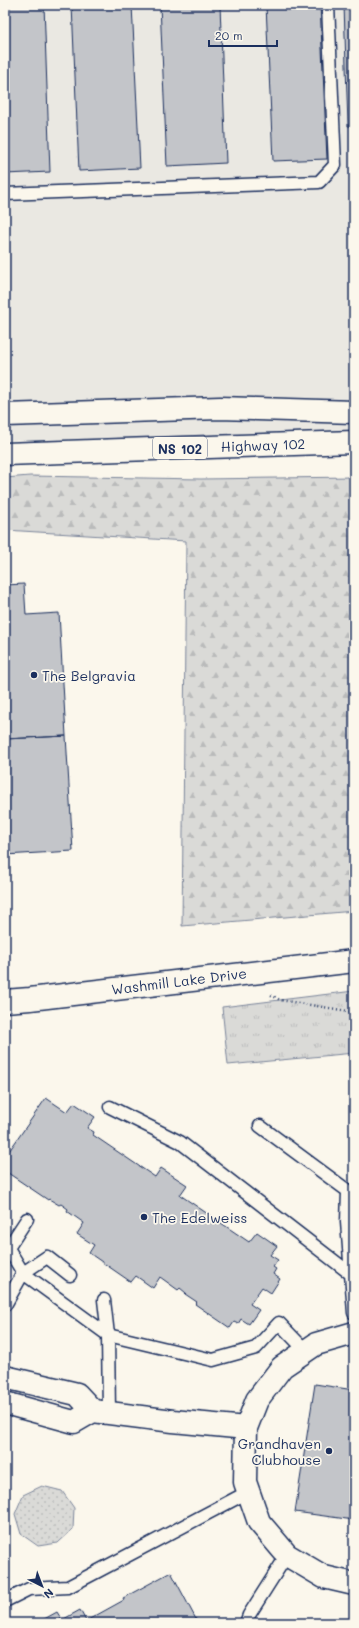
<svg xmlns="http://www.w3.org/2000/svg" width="359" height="1628" font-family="Mali,sans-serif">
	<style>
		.built { fill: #eae8e2 }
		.forest { fill: url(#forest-firs); stroke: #7a849a }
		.park { fill: url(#park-tufts); stroke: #7a849a }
		.garden { fill: url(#garden-dots); stroke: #7a849a }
		.building { fill: #c3c5c9; stroke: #1b2f5e }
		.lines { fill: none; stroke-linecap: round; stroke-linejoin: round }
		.service-casing { stroke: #1b2f5e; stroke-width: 15 }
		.minor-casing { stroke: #1b2f5e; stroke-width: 25 }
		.tertiary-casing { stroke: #1b2f5e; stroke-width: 25 }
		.motorway-casing { stroke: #1b2f5e; stroke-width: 25 }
		.path { stroke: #1b2f5e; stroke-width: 2.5; stroke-dasharray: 1 3; stroke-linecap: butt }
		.service { stroke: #fbf7ec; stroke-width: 12 }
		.minor { stroke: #fbf7ec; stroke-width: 22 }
		.tertiary { stroke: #fbf7ec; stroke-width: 22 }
		.motorway { stroke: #fbf7ec; stroke-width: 22 }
		.poi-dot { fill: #1b2f5e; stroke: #fbf7ec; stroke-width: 1.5 }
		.labels { text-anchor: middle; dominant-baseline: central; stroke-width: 3.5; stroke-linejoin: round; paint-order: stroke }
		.shield { fill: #fbf7ec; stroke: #5e6b89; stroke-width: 1 }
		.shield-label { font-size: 13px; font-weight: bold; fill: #1b2f5e }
		.street-label { font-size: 14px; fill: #1b2f5e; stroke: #fbf7ec }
		.poi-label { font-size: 14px; fill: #1b2f5e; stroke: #fbf7ec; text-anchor: start }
	</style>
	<defs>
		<pattern id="forest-firs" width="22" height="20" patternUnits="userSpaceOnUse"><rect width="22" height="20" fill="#dadad7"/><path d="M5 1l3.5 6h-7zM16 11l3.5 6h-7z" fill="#babbbb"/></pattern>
		<pattern id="park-tufts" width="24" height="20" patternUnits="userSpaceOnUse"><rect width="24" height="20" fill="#dadad7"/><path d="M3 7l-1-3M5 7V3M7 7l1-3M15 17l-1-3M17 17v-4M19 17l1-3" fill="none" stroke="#babbbb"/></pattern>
		<pattern id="garden-dots" width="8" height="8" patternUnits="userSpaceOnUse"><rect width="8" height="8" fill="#dadad7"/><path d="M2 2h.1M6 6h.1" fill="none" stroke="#babbbb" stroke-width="1.8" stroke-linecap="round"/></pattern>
	</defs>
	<rect width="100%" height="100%" fill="#fbf7ec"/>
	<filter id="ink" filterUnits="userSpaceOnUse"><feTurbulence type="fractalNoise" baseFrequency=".025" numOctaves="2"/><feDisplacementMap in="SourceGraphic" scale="8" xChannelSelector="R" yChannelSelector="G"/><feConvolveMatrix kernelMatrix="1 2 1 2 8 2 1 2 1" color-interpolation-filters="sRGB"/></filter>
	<g filter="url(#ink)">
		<path class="built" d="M5,5H354V455L5,440Z"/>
		<path class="forest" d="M30,476L201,479L354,477V911L182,926L186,541L5,530V478Z"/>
		<path class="park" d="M354,991V1053L228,1065L222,1007Z"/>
		<path class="garden" d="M42,1486L62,1491L74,1508L73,1529L58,1543L38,1546L21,1534L15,1514L23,1495Z"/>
		<path class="building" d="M5,5H44L50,172L5,174Z
			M72,5H132L140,168L79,171Z
			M160,5H220L226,163L167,166Z
			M266,5H320L327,159L273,161Z
			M344,5H354V126H348Z
			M24,584L26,615L59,613L66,736L5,739V585Z
			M66,736L73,851L5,855V739Z
			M46,1098L67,1112L74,1103L95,1117L87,1128L94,1132L93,1135L155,1177L161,1168L187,1185L180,1195L249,1242L257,1232L277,1246L270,1255L278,1260L273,1267L276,1269L273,1274L280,1279L271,1293L262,1287L250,1304L259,1310L249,1324L241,1319L238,1324L234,1322L230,1328L195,1304L197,1302L185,1294L186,1293L180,1288L178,1290L160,1277L153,1288L136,1276L131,1282L89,1253L94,1245L77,1234L84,1223L67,1211L68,1209L61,1204L59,1205L49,1199L48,1200L5,1171V1157Z
			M315,1384L354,1390V1520L295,1512Z
			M171,1572L198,1623H37L57,1612L62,1620L80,1610L86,1621L124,1600L123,1598Z"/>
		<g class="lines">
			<g class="service-casing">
				<path id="service" d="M5,194L319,182L335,165L328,5
					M110,1107L180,1142L351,1274L354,1275
					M260,1126L348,1191L347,1222H354
					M27,1219L8,1248L23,1273L108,1335L213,1360L256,1348L279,1323L306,1351
					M347,1222L354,1313
					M104,1300L108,1335L109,1413
					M5,1305L23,1273L47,1257L70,1275
					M5,1601L29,1589L68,1587L248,1492
					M246,1623L249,1615L287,1555"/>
			</g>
			<g class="minor-casing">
				<path id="minor" d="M354,1333L316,1344L282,1367L257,1400L246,1428L245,1482L259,1522L287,1555L324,1577L354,1584
					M5,1377L77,1394L93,1411
					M5,1403L74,1422L93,1411L173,1421L246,1428"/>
			</g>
			<g class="tertiary-casing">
				<path id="tertiary" d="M5,1001L30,999L354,961"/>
			</g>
			<g class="motorway-casing">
				<path id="motorway" d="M5,415L220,408L354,412
					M5,454L354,442"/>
			</g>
			<path class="path" d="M271,995L280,1000L354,1012"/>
			<use href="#service" class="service"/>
			<use href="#minor" class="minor"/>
			<use href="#tertiary" class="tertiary"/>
			<use href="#motorway" class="motorway"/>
		</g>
	</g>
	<g class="poi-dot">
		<circle cx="34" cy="675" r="4"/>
		<circle cx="144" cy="1217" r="4"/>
		<circle cx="329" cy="1451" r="4"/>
	</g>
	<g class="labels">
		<rect class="shield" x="153" y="437" width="54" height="22" rx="3"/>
		<g class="shield-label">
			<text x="180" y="448">NS 102</text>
		</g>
		<g class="street-label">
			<text transform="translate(263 445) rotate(-2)">Highway 102</text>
			<text transform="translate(179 981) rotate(-7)">Washmill Lake Drive</text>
		</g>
		<g class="poi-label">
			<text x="42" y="675">The Belgravia</text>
			<text x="152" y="1217">The Edelweiss</text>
			<text x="321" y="1443" text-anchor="end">Grandhaven<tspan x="321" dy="16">Clubhouse</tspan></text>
		</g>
	</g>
	<rect width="359" height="1628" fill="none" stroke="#fbf7ec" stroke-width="20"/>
	<rect x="10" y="10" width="339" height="1608" fill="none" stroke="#1b2f5e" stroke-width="1.5" filter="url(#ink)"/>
	<g transform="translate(42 1586) rotate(138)" stroke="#fbf7ec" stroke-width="3" paint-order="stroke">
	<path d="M0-3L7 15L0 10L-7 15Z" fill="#1b2f5e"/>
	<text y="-6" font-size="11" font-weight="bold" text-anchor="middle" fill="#1b2f5e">N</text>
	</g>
	<path d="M209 40v6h68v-6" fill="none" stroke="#1b2f5e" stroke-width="2"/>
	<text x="215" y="40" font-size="12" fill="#1b2f5e" stroke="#fbf7ec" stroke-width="3" paint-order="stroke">20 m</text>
</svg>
